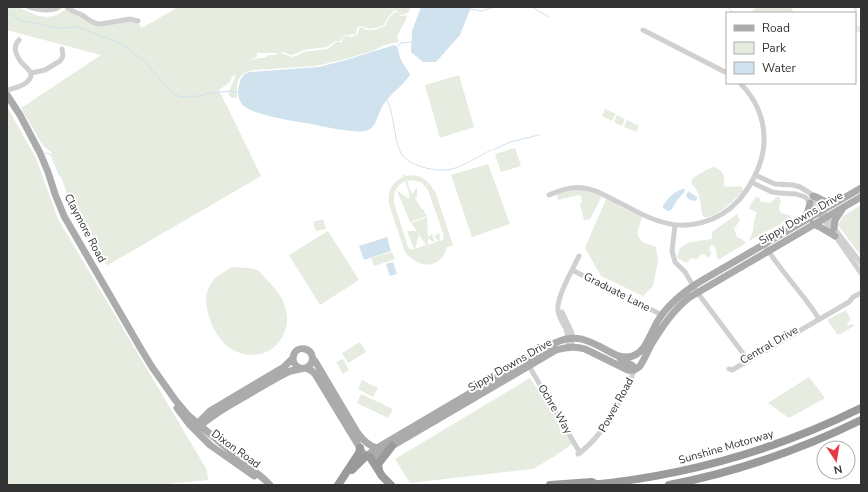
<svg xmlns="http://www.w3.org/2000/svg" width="868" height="492" font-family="'Nunito Sans',sans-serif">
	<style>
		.green { fill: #e6ecdf; fill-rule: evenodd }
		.water { fill: #cfe2ee }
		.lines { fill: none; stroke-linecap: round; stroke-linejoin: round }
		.stream { stroke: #cfe2ee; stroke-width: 1 }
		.minor { stroke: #d0d0d0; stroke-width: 5 }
		.major { stroke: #ababab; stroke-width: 7 }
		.highway { stroke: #9a9a9a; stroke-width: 8 }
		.labels { text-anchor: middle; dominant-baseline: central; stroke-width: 4; stroke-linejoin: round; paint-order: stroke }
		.street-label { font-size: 11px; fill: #333; stroke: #fff }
	</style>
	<rect width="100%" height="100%" fill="#fff"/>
	<path class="green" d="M7,7H18L38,16L48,17L57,15L66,9L80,16L90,23L129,21L138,23L142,28L178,7H411L408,13L401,15L399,14L401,16L406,15L407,18L399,32L397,37L399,42L384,45L375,50L349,58L316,66L253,70C236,74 237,83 237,98H232L228,94L235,77V74L232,77L230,82L219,90L261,176L108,265L100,261L73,212L63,182L51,152L43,146L21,108L101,55L7,30ZM395,10L399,13L395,12L389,18L385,26L375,30H366L362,27L359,29L358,34L352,37L347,36L343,37L342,42H336L328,49L303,52L299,55L292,57L281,53L283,52L291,55L298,53L303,50L327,47L335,41H340L343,36C347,35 351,35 356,34L357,28L362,26C370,31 376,28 384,25L388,17ZM258,52L261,53H279L275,55H270L263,58H258L249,61L258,56L256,55Z
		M757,7H790L795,13H752L751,12Z
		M854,7H861V8H857V26H861V32H855V13H854Z
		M459,75L474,127L440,138L425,85Z
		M7,107L36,158L58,219L207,470L208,480L156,485H7Z
		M605,109L616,114L612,121L602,116Z
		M617,115L625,119L622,126L614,122Z
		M627,120L639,126L636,132L624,127Z
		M515,148L521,166L501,172L495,154Z
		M488,164L510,224L472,237L451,175Z
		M714,167C719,169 725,173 724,179C724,181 723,183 724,186C729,188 735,185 742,187L743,191C738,197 712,221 704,217C703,216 702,215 702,214C700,201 701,193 691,183L693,178L708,169Z
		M405,174L406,176C418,173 429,179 434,191H435L453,245L447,247C441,270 418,269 405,252L389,204C387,192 392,182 403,177V175ZM413,180L422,183L428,190L443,233L444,239L440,241L439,232L434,237L439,241L428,245V238L433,242L434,241L432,234L428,237L427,217L411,223L417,231H407L414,249L411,250L408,247L394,203C393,193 396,186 405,181L409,193V199L398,191H397L410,222L427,216L424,212L425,211L421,208L415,198H417V187L412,194L411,192L407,181ZM419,235L426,245L415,249Z
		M565,190H584L592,191L602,196L590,219L584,220L580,204L582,202L581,196L579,195L558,200L557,196L558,192Z
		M756,197H759L761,202L770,203L777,197H779L781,201C777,211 779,214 790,215L791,218L749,241L753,231L754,221L757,212L749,209L752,202Z
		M606,199L642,217L637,234L642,242L656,247L658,261L653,286L643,296L601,276L585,248Z
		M861,205V256L838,225L843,216Z
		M737,214L740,220L734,229L737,237L742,239L746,243L718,260C716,255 717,251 715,246L711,245L709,250L711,252L710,256L707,257L704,254L700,255L699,258L695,259L692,258L686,263L677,258L680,248L690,242L712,239V232Z
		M323,219L326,229L316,231L313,222Z
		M328,231L359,280L320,305L289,255Z
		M392,252L395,259L374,266L371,258Z
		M232,267C241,268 251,267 259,271C261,273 263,276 265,278C277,289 289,305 287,323C285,334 280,344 270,350C255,359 235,355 223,342C213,332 203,307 207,292C208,289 212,282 214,279C219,274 227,271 232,267Z
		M846,310L851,320L847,323L848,326L852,324L854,326L838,335L827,320Z
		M360,342L366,352L348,363L342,353Z
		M343,359L349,370L343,374L336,362Z
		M809,377L825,398L789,418L768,403Z
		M530,378L572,444L555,456L533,469L410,483L395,459Z
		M362,380L378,388L373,397L358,389Z
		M361,394L393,409L388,418L357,403Z"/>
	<path class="water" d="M421,7H471L460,35L436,62H423L411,52L412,31Z
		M394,45C400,48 398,54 401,60C403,65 408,69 410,75C402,87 389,94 382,107C378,114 376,127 368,130C357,135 318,125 305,123C293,121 281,119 269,116C261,114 250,111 244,106C238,101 237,93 239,86C240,79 243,74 249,72L319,67L346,60Z
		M683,189H685C684,194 682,194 679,198C676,201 674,206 671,210L668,211L663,208V206C668,198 674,191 683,189Z
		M688,191L697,197V199L695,201L690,200L686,196Z
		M387,237L391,251L364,260L359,246Z
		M393,262L397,274L390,276L386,264Z"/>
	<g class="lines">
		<path class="stream" d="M532,7L549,17
			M728,7L733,13
			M470,9L481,11L495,7
			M7,12L22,21L33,23L59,28L78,27L122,44L145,61L165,86L175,95L183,97L199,96L210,93L230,91L238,92
			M397,47L401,43L412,42
			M386,98C395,115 393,135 400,151C406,166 437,173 452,169C464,166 479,156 491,150
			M493,150L510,142L539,135
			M45,153L50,154L51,155L60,176"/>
		<path class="minor" d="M29,7C39,10 50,12 59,7
			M67,7C72,12 76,12 82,15C89,19 92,24 101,24L130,19L138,21
			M643,30L727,73
			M31,73L45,70L60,61L62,58L63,55L62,49
			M7,90C14,88 22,87 27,82C37,73 26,68 21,62C16,55 12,47 19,40
			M755,175L775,184L793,185L800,187L810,193L837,232L861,263
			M751,182L772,192L779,193L796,194L805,197L827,224L861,273
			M549,195C560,190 572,186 584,188C596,189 607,197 618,202C631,208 644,217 659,221C687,231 719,222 739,200C752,185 763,163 764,143C765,119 757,100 740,83
			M675,225L672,251L675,262L685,272L697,292L748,360
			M764,244C780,271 803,293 819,319
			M572,270L662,315
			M562,312L572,333V347
			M568,347C568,341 568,334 566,329C563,323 559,318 558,311C556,297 573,269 579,256
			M529,366L580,453
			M729,369L732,370L849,302L853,297L861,293
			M578,454C595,442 606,425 617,406C624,394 630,383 634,370"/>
		<path class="major" d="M7,95L20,115L40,153L48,172L55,194L64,216L141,349L152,367L176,401L187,414L197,423L265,480L270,485
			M813,196C821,198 824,203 833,204
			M802,220L808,211L810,203
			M813,224L820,227L835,236
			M834,228L835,220L843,208
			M620,358L633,366L634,370
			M313,359L315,361L357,432C362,439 368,446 377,448
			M306,368L312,371L315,374L363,453L368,456H375L556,350C566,347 575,346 585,349L628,370C632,371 635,370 639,367C644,361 647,352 651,345C662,327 673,310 690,297L861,197
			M177,408L189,424L210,445L254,476
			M195,426L210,411L284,367L293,358
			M196,431C200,427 204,422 209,419C222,409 237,401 251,393C263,386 274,379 286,373C292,369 305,370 309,366C315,361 313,351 305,349C293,346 288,363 300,368
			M366,456L377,448L555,343C579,331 594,344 616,355C627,359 637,357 644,347C649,339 653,330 657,322C668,304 683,292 701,281L861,188"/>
		<path class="highway" d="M370,457L382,476L391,485
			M352,470L366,456
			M379,470L378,464L392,446
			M338,485L359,453L360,448
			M550,485L592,482L594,483
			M590,485C684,476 776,450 861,408
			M669,485C736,472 800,450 861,420"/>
	</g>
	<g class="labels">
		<g class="street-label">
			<text transform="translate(801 218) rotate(-30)">Sippy Downs Drive</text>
			<text transform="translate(85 228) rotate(62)">Claymore Road</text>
			<text transform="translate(617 292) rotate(27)">Graduate Lane</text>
			<text transform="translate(769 345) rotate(-30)">Central Drive</text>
			<text transform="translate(510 365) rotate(-30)">Sippy Downs Drive</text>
			<text transform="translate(616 405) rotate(-61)">Power Road</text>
			<text transform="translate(555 409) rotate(59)">Ochre Way</text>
			<text transform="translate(726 447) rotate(-16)">Sunshine Motorway</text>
			<text transform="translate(236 449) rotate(36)">Dixon Road</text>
		</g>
	</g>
	<rect width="868" height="492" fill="none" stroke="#333333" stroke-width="16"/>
	<rect x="726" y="12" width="130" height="72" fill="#ffffff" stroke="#adadad"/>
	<rect x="734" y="25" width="20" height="6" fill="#ababab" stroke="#adadad"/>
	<text x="762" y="32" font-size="12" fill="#333333">Road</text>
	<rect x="734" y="42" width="20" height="12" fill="#e6ecdf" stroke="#adadad"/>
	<text x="762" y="52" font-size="12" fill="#333333">Park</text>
	<rect x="734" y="62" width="20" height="12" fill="#cfe2ee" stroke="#adadad"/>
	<text x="762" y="72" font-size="12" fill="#333333">Water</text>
	<g transform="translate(836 460) rotate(168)"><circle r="19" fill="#ffffff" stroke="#adadad"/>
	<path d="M0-3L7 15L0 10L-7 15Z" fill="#e63946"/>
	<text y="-6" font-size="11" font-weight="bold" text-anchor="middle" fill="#333333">N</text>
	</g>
</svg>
